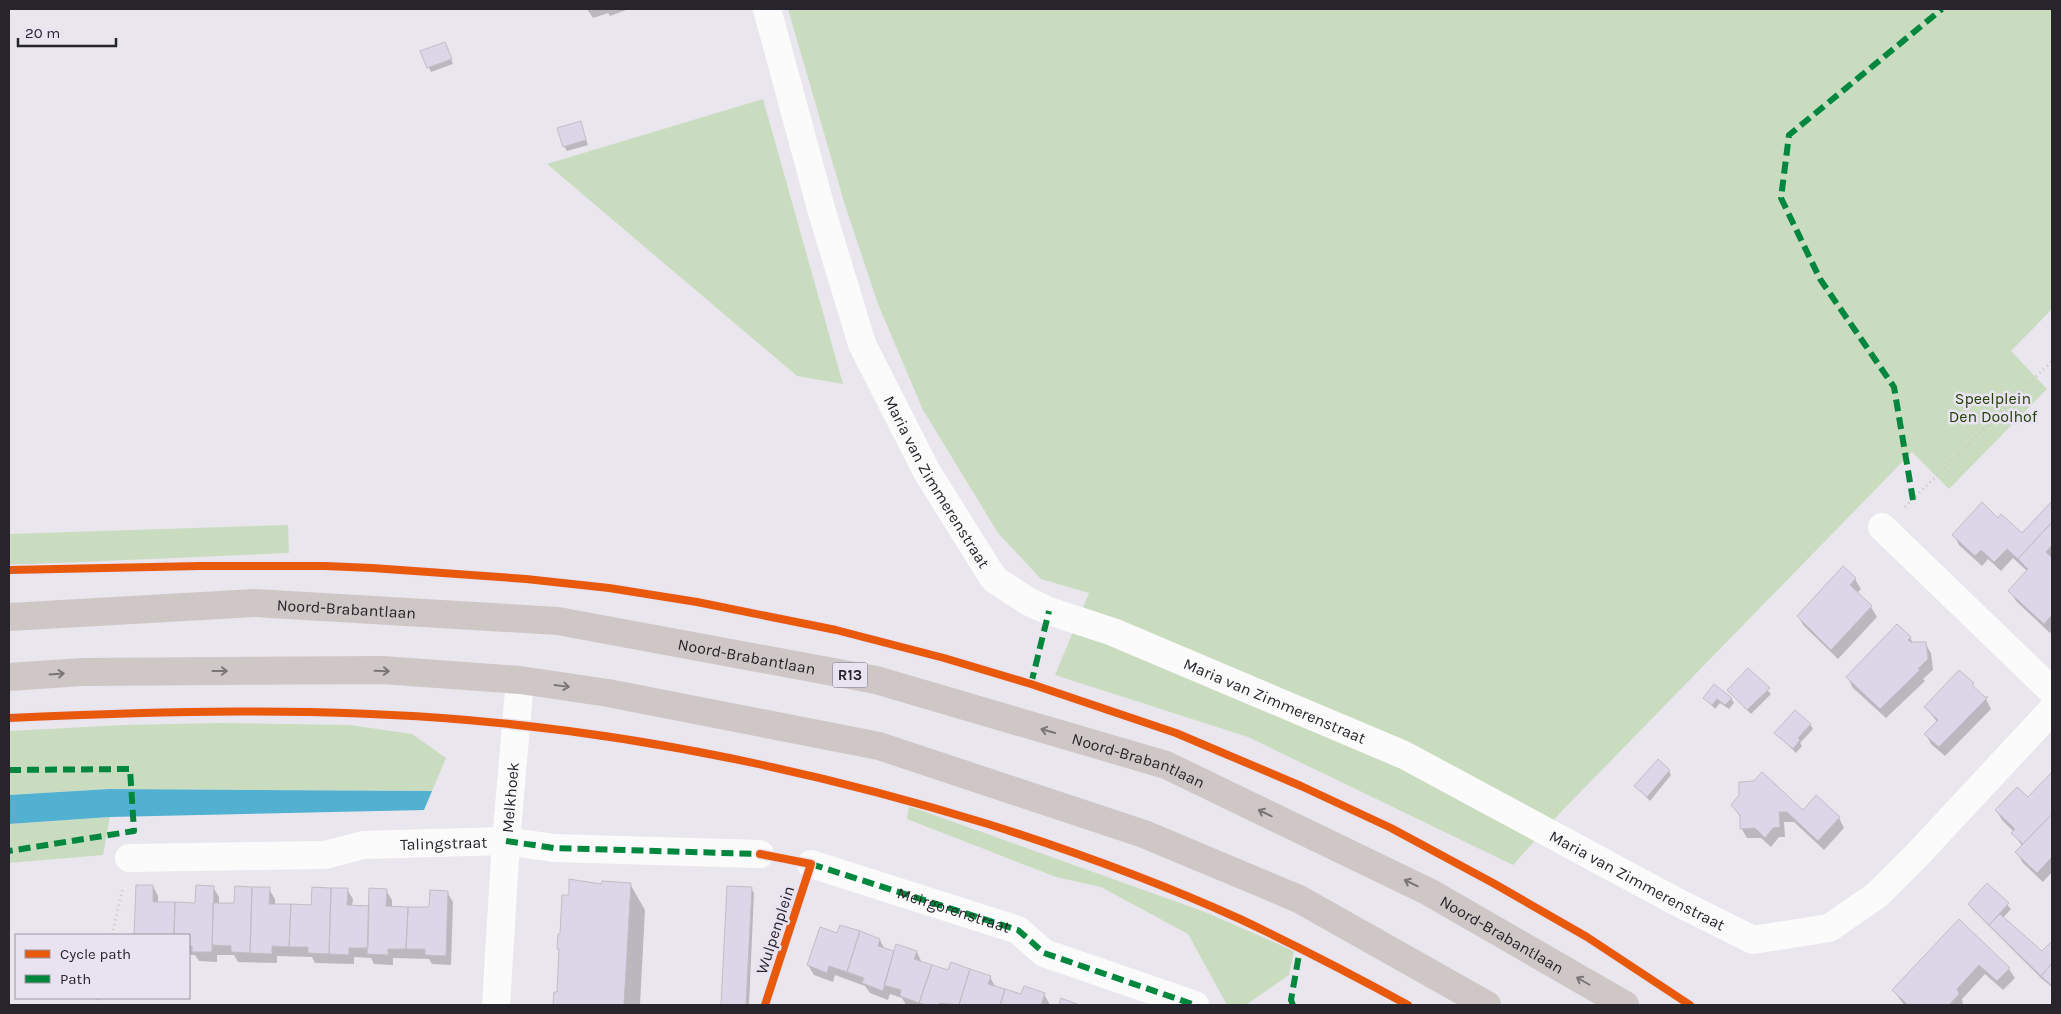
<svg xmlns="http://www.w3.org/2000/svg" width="2061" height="1014" font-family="Karla,sans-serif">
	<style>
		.green { fill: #cadcc0 }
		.water { fill: #52b1d1 }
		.shadow { fill: #0003 }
		.building { fill: #ddd5e8; stroke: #c0bec4 }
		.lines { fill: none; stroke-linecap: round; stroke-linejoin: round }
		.path { stroke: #c8c8ca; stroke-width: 3; stroke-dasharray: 1 4; stroke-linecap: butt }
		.street { stroke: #fcfbfc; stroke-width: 28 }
		.primary { stroke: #cec7c6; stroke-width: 28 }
		.quiet { stroke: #00873e; stroke-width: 6; stroke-dasharray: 12 6; stroke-linecap: butt }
		.cycleway-casing { stroke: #e8e2f1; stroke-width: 11 }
		.cycleway { stroke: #e8590c; stroke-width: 8 }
		.oneway { stroke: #7a7678 }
		.labels { text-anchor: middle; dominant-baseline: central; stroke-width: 5; stroke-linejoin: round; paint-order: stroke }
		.shield { fill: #e8e2f1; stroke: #615e66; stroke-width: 1 }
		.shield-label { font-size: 15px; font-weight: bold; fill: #27252b }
		.park-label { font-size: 16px; fill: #234107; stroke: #e8e2f1 }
		.street-label { font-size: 16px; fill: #27252b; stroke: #e8e2f1 }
	</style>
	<rect width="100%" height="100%" fill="#e9e6ee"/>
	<path class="green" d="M788,9H2052V309L2011,351L2047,389L1949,489L1912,452L1559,814L1513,865L1248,737L1055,675L1089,593L1041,579L998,533L923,410L878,304L844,202Z
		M763,99L843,384L797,376L547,164Z
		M288,525L289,553L9,565V534Z
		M219,723L350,725L412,734L446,758L432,791L109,789L9,795V731L123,725Z
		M909,806L1205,912L1294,951L1289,975L1246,1005H1227L1188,934L1101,887L1056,877L907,819Z
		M110,817L103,855L9,863V824Z"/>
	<path class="water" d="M109,789L432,791L424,810L110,817L9,824V795Z"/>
	<path class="shadow" d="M587,9H629L610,16L608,13L593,18Z
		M445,43L453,64L431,72L422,52Z
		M580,122L588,145L567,151L564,146Z
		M2051,503L2052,631L2050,633L2016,601L2010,591L2028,572L2013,558L2001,571L1988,559L1982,566L1959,545L1954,535L1998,519L2022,535Z
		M1843,568L1855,579L1861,589L1857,593L1871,607L1877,617L1838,659L1804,626L1798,616Z
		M1910,637L1913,644L1925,643L1931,653L1933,670L1923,679L1925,681L1886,718L1853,688L1848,678Z
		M1748,670L1771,694L1751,714L1728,690Z
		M1705,698H1731L1734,703L1729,709L1720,703L1715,709Z
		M1986,699L1991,709L1945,756L1931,744L1926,734L1937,722L1926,707Z
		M1810,724L1813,729L1800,743L1802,746L1796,753L1776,733Z
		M1669,771L1671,775L1650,801L1636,786Z
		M2052,774V872L2043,882L2023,863L2017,853L2023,847L2013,833L2014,832L2002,820L1996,810L2028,799Z
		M1732,805L1803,812L1839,818L1844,828L1824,850L1794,822H1784L1785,837H1779L1771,847L1761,838H1747L1741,828V818Z
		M630,884L645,910L640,1005H555V993H558L560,952L558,949L570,897L602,885Z
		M1988,885L2011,909L2003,918L2042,953L2052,942V987L2042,979L1972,909L1969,905Z
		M137,886H153L158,896V903L197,904L213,887L219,897V904H236L269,889L275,899V905L312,906L347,889L353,899L352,906L370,907L386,890L392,900V908H430L447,892L453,902L451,965L432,964L429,959L393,958V965L374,964L371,958L354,957V964L315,963L312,957L277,956V963L238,962L234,955H217V962L199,961L195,955H189V935H136Z
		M728,887L751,888L754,893L749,1005H722Z
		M1959,921L2009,969L2015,978L2003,990L1985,974L1962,999L1963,1005H1904L1894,991Z
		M838,935L880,940L885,950L894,953L917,952L922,963L949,972L990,977L996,988L1022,996L1044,994L1050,1005H906L902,998L890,994L888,1000L870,993L865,986L835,975L833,982L814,975L808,965Z"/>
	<path class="building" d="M445,42L452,59L427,68L420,51Z
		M581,121L586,140L563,147L557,128Z
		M1982,502L1998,518L2001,514L2022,533L2051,502L2052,522L2018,559L2007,549L1994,562L1981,550L1975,556L1952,535Z
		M2052,522V545L2046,552L2052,558V615L2044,624L2008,591L2028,569L2018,559Z
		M1843,566L1856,578L1850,585L1872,606L1831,650L1797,616Z
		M1897,624L1911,637L1908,640L1911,642H1926L1928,659L1918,669L1920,670L1880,709L1846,677Z
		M1748,668L1770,688L1747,710L1727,690Z
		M1959,670L1974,683L1972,685L1985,697H1988L1939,747L1924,734L1938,720L1924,707Z
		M1714,684L1732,698L1725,705L1717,699L1712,705L1703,698Z
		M1795,710L1811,724L1798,738L1800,740L1793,749L1774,733Z
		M1658,759L1670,770L1647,797L1634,786Z
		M1762,772L1803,810L1816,795L1840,817L1818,841L1787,812H1779L1780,827L1773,828L1765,838L1755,828L1740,829V815L1731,805L1739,795V782L1754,781Z
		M2052,772V814L2023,844L2011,833L2015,829L1995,810L2017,787L2028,797Z
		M2052,814V857L2037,873L2015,852Z
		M569,879L601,884L602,881L631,883L624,1005H553L554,992H557L559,949H557L558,934H560L562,895H569Z
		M1987,883L2009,903L1989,925L1968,904Z
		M136,885H153V902H175L174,935H134Z
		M196,885L214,886L212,952H192V946H189V935H174L175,902L195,903Z
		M235,886L252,887L250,953L231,952V946L212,945L213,903H234Z
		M727,886L752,887L746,1005H721Z
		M252,887H270L269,904H291L289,947L272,946V954L250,953Z
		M312,887L331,888L329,954L308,953V947H289L291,904L311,905Z
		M331,888H348L347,905L369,906L368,948H349V955L329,954Z
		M369,888L387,889L386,906L408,907L406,949H388V955L367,954Z
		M430,890L448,891L446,956L425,955V949H406L408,907H429Z
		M2000,914L2042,951L2052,941V963L2041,976L1989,925Z
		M1959,919L2010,968L1997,981L1979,965L1957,989L1959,994L1949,1005H1908L1892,990Z
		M840,925L860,931L847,972L829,966L827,973L807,965L820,927L837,933Z
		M860,931L880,939L878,946L894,951L883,991L862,983L864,978L847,972Z
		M896,944L917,951L914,959L932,965L919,1003L900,996L901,990L884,985Z
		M951,962L970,969L959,1005L940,1003L939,1005H926L919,1003L932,965L948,970Z
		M2052,963V986L2041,976Z
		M970,969L991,976L988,984L1005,989L1000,1005H959Z
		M1024,986L1045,993L1041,1005H1000L1005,989L1021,994Z
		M1061,998L1079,1005H1059Z"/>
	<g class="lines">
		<path class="path" d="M1905,507L2052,361
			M112,935L123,887
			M97,1005L99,998"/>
		<g class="street">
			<path id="s1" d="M767,9L822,212L862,344L927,472L994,579L1029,602L1049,611L1113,632L1404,755L1677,902L1753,940L1829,928L1877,895L1917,855L2052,710"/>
			<path d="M1882,527L2052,691"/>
			<path id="s2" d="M129,858L325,855L363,845L506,841L554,848L760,854"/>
			<path id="s3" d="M811,864L1018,930L1044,953L1195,1005"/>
			<path id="s4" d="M496,1005L506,841L520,680"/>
		</g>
		<g class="primary">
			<path id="s5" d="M9,617L255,603L558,621L876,680L1166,765L1429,892L1625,1005"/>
			<path d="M9,677L82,672L382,670L520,680L608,693L879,746L1144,834L1299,899L1487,1005"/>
		</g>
		<path class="quiet" d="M1913,500L1894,387L1820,279L1781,198L1789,135L1942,9
			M1031,684L1049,611
			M9,770L130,769L134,831L9,851
			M506,841L554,848L760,854
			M811,864L1018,930L1044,953L1195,1005
			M1293,1005L1291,1000L1300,949"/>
		<g class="cycleway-casing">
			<path id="cycleway" d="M9,570L200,566H325L372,568L526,579L609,588L697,602L836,630L944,658L1031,684L1176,733L1301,786L1391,828L1493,883L1587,937L1690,1005
				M9,718C162,711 315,707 467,720C645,735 818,772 988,824C1073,851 1158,882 1240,919C1297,946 1353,975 1408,1005
				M760,854L811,864L765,1005"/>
		</g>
		<use href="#cycleway" class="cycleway"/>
	</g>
	<defs><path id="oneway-shaft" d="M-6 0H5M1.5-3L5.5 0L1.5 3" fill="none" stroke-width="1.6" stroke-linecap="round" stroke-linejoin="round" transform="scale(1.25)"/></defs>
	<g class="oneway">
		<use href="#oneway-shaft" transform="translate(220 671)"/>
		<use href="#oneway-shaft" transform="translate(382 671) rotate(2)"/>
		<use href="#oneway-shaft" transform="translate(57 674) rotate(-4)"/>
		<use href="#oneway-shaft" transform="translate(562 686) rotate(8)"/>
		<use href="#oneway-shaft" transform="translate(1048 731) rotate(-164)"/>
		<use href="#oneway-shaft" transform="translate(1265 813) rotate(-154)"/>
		<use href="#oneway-shaft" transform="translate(1411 883) rotate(-154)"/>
		<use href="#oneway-shaft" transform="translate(1583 981) rotate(-150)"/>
	</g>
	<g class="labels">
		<rect class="shield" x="832.5" y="662.5" width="35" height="25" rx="4"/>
		<g class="shield-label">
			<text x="850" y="675">R13</text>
		</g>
		<g class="park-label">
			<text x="1993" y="398">Speelplein<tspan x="1993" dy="18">Den Doolhof</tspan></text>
		</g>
		<g class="street-label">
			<text stroke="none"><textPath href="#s1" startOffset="505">Maria van Zimmerenstraat</textPath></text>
			<text stroke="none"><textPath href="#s5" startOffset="338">Noord-Brabantlaan</textPath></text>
			<text stroke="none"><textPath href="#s5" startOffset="742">Noord-Brabantlaan</textPath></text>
			<text stroke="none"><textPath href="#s1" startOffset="925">Maria van Zimmerenstraat</textPath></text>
			<text stroke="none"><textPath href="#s5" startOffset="1148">Noord-Brabantlaan</textPath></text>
			<text stroke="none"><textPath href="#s4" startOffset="208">Melkhoek</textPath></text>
			<text stroke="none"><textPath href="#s2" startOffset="316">Talingstraat</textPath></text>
			<text stroke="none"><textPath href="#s1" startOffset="1330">Maria van Zimmerenstraat</textPath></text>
			<text stroke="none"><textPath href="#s3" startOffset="150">Meirgorenstraat</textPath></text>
			<text transform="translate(775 930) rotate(-72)">Wulpenplein</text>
			<text stroke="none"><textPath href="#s5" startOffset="1552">Noord-Brabantlaan</textPath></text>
		</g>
	</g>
	<rect width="2061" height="1014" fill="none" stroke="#27252b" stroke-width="20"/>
	<rect x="15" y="934" width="175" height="65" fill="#e8e2f1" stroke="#9b96a2"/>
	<rect x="25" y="950" width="25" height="8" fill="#e8590c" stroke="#9b96a2"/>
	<text x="60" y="959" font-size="15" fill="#27252b">Cycle path</text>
	<rect x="25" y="975" width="25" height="8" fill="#00873e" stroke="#9b96a2"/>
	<text x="60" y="984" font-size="15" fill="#27252b">Path</text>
	<path d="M18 38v8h98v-8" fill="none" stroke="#27252b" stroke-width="2.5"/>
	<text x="25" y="38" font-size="15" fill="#27252b" stroke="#e8e2f1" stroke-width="4" paint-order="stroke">20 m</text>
</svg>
